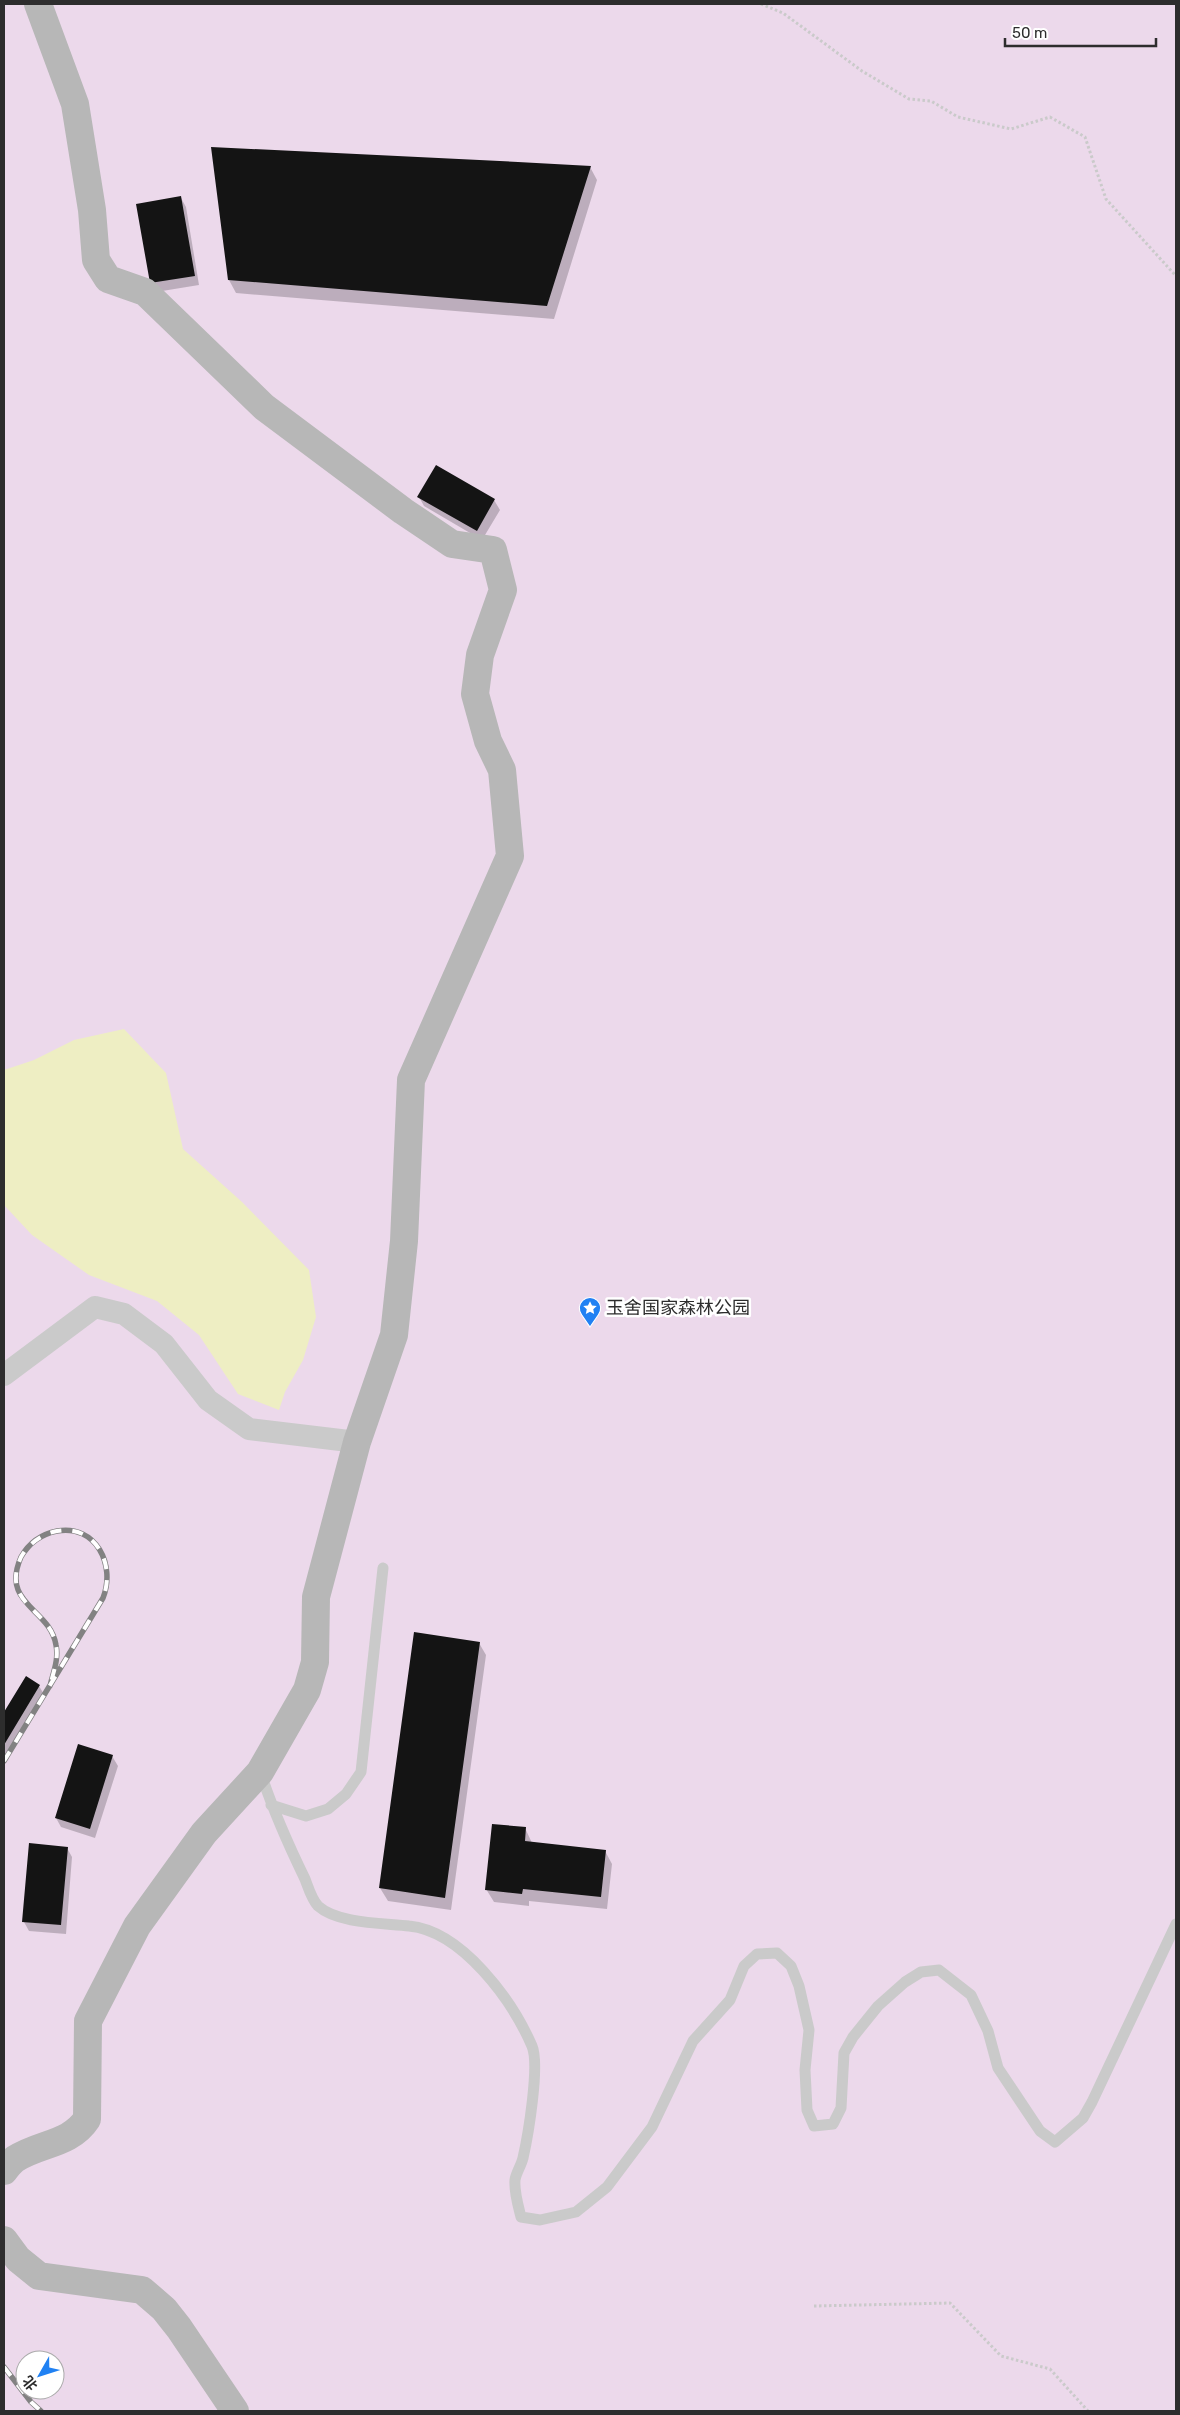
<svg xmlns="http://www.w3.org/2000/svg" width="1180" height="2415" font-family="Rubik,'Noto Sans SC',sans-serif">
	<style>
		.green { fill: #ecd9eb; fill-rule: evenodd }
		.water { fill: #eeeec3 }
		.shadow { fill: #0003 }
		.building { fill: #141414 }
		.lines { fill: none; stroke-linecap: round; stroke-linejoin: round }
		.path { stroke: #cacaca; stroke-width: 3; stroke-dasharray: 2.5 2.5; stroke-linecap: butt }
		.lane { stroke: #cacaca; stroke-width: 11 }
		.street { stroke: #cacaca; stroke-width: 22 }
		.secondary { stroke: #b7b7b7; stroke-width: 28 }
		.rail-casing { stroke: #828282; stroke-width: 5.5 }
		.rail { stroke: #fff; stroke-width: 4; stroke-dasharray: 11; stroke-linecap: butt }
		.labels { text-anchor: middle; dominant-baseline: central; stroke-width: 5; stroke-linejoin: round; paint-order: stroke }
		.poi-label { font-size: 18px; fill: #2d2d2d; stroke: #fff; text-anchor: start }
	</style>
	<rect width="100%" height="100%" fill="#fff"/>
	<path class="green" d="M4,4H1176V2411H4ZM25,2360H55V2390H25Z"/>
	<path class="water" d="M124,1029L166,1073L183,1149L242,1202L309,1270L316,1317L303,1360L285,1392L279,1410L238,1394L199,1335L157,1301L89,1275L32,1235L4,1205V1070L34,1060L74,1040Z"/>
	<path class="shadow" d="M590,167L597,180L554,319L236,293L229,280Z
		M181,198L186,207L199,285L156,292L151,283Z
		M419,497L494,500L500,510L482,540L424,506Z
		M415,1634L479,1643L486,1655L451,1910L388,1901L380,1888Z
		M26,1678L39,1686L45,1696L4,1763V1714Z
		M112,1756L118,1766L95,1838L61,1827L56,1818Z
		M525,1828L532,1843L605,1851L612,1864L607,1909L529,1901V1906L494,1902L486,1889Z
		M67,1848L72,1857L66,1934L29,1931L24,1922Z"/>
	<path class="building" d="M211,147L518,162L591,166L547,306L228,280Z
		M181,196L195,276L150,283L136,204Z
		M436,465L495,499L477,531L417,497Z
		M414,1632L480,1642L445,1898L379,1888Z
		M26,1676L40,1685L4,1745V1712Z
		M78,1744L113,1755L90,1829L55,1818Z
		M492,1824L526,1827L525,1841L606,1850L601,1897L523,1889L522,1894L485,1890Z
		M29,1843L68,1847L61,1925L22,1922Z"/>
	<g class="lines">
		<path class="path" d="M761,4L783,13L862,71L909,99L931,101L958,117L1011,129L1050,117L1085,137L1106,199L1176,276
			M814,2306L950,2303L1001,2356L1050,2369L1088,2411"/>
		<path class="lane" d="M261,1774C273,1810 288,1844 305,1879C308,1887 312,1900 318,1906C338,1924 384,1923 409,1926C462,1931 512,2000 532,2046C540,2065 528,2136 523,2158C521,2166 516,2173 515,2180C514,2192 518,2205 521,2217L540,2220L576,2212L607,2187L652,2127L693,2041L730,2000L744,1966L757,1954L777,1953L791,1966L799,1986L809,2030L805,2070L807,2110L814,2126L833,2124L841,2108L844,2053L853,2037L878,2006L905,1982L921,1972L939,1970L971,1995L988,2031L998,2068L1040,2131L1055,2142L1083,2118L1092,2102L1176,1924
			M271,1805L306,1816L328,1809L346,1794L361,1772L383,1568"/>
		<path class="street" d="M4,1375L95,1307L124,1314L164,1344L208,1400L249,1429L357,1442"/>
		<path class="secondary" d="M4,2171C7,2167 11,2162 15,2159C39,2143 70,2145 87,2119L88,2021L137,1926L204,1833L260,1772L307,1690L315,1662L316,1597L357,1442L394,1335L404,1241L411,1080L510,856L502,770L488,741L475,694L480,655L503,590L493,550L452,544L403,511L264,407L145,292L108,279L96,260L92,210L75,104L38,4
			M4,2240L18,2259L39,2276L142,2290L164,2309L179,2328L235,2411"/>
		<g class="rail-casing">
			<path id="rail" d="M4,1761L103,1598C116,1565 96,1524 57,1531C42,1534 29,1543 21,1557C0,1605 50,1608 56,1645C59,1659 53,1673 50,1686
				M4,2367L31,2402L41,2411"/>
		</g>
		<use href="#rail" class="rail"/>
	</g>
	<defs>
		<g id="sight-pin" transform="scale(1.125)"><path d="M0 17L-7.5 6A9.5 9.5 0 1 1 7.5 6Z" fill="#2081f3" stroke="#fff"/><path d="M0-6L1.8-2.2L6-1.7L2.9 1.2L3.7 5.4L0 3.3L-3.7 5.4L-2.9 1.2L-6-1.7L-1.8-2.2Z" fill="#fff"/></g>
	</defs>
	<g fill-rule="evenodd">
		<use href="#sight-pin" x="590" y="1308"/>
	</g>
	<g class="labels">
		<g class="poi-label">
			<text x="606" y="1308">玉舍国家森林公园</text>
		</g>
	</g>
	<rect width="1180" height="2415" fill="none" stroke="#2d2d2d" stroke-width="10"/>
	<g transform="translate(40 2375) rotate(231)"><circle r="24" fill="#ffffff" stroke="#ababab"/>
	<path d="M0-4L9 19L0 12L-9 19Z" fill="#2081f3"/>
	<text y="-8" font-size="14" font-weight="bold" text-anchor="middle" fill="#2d2d2d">北</text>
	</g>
	<path d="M1005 38v8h151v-8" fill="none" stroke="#2d2d2d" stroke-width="2.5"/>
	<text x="1012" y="38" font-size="15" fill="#2d2d2d" stroke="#ffffff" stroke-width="4" paint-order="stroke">50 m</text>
</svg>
